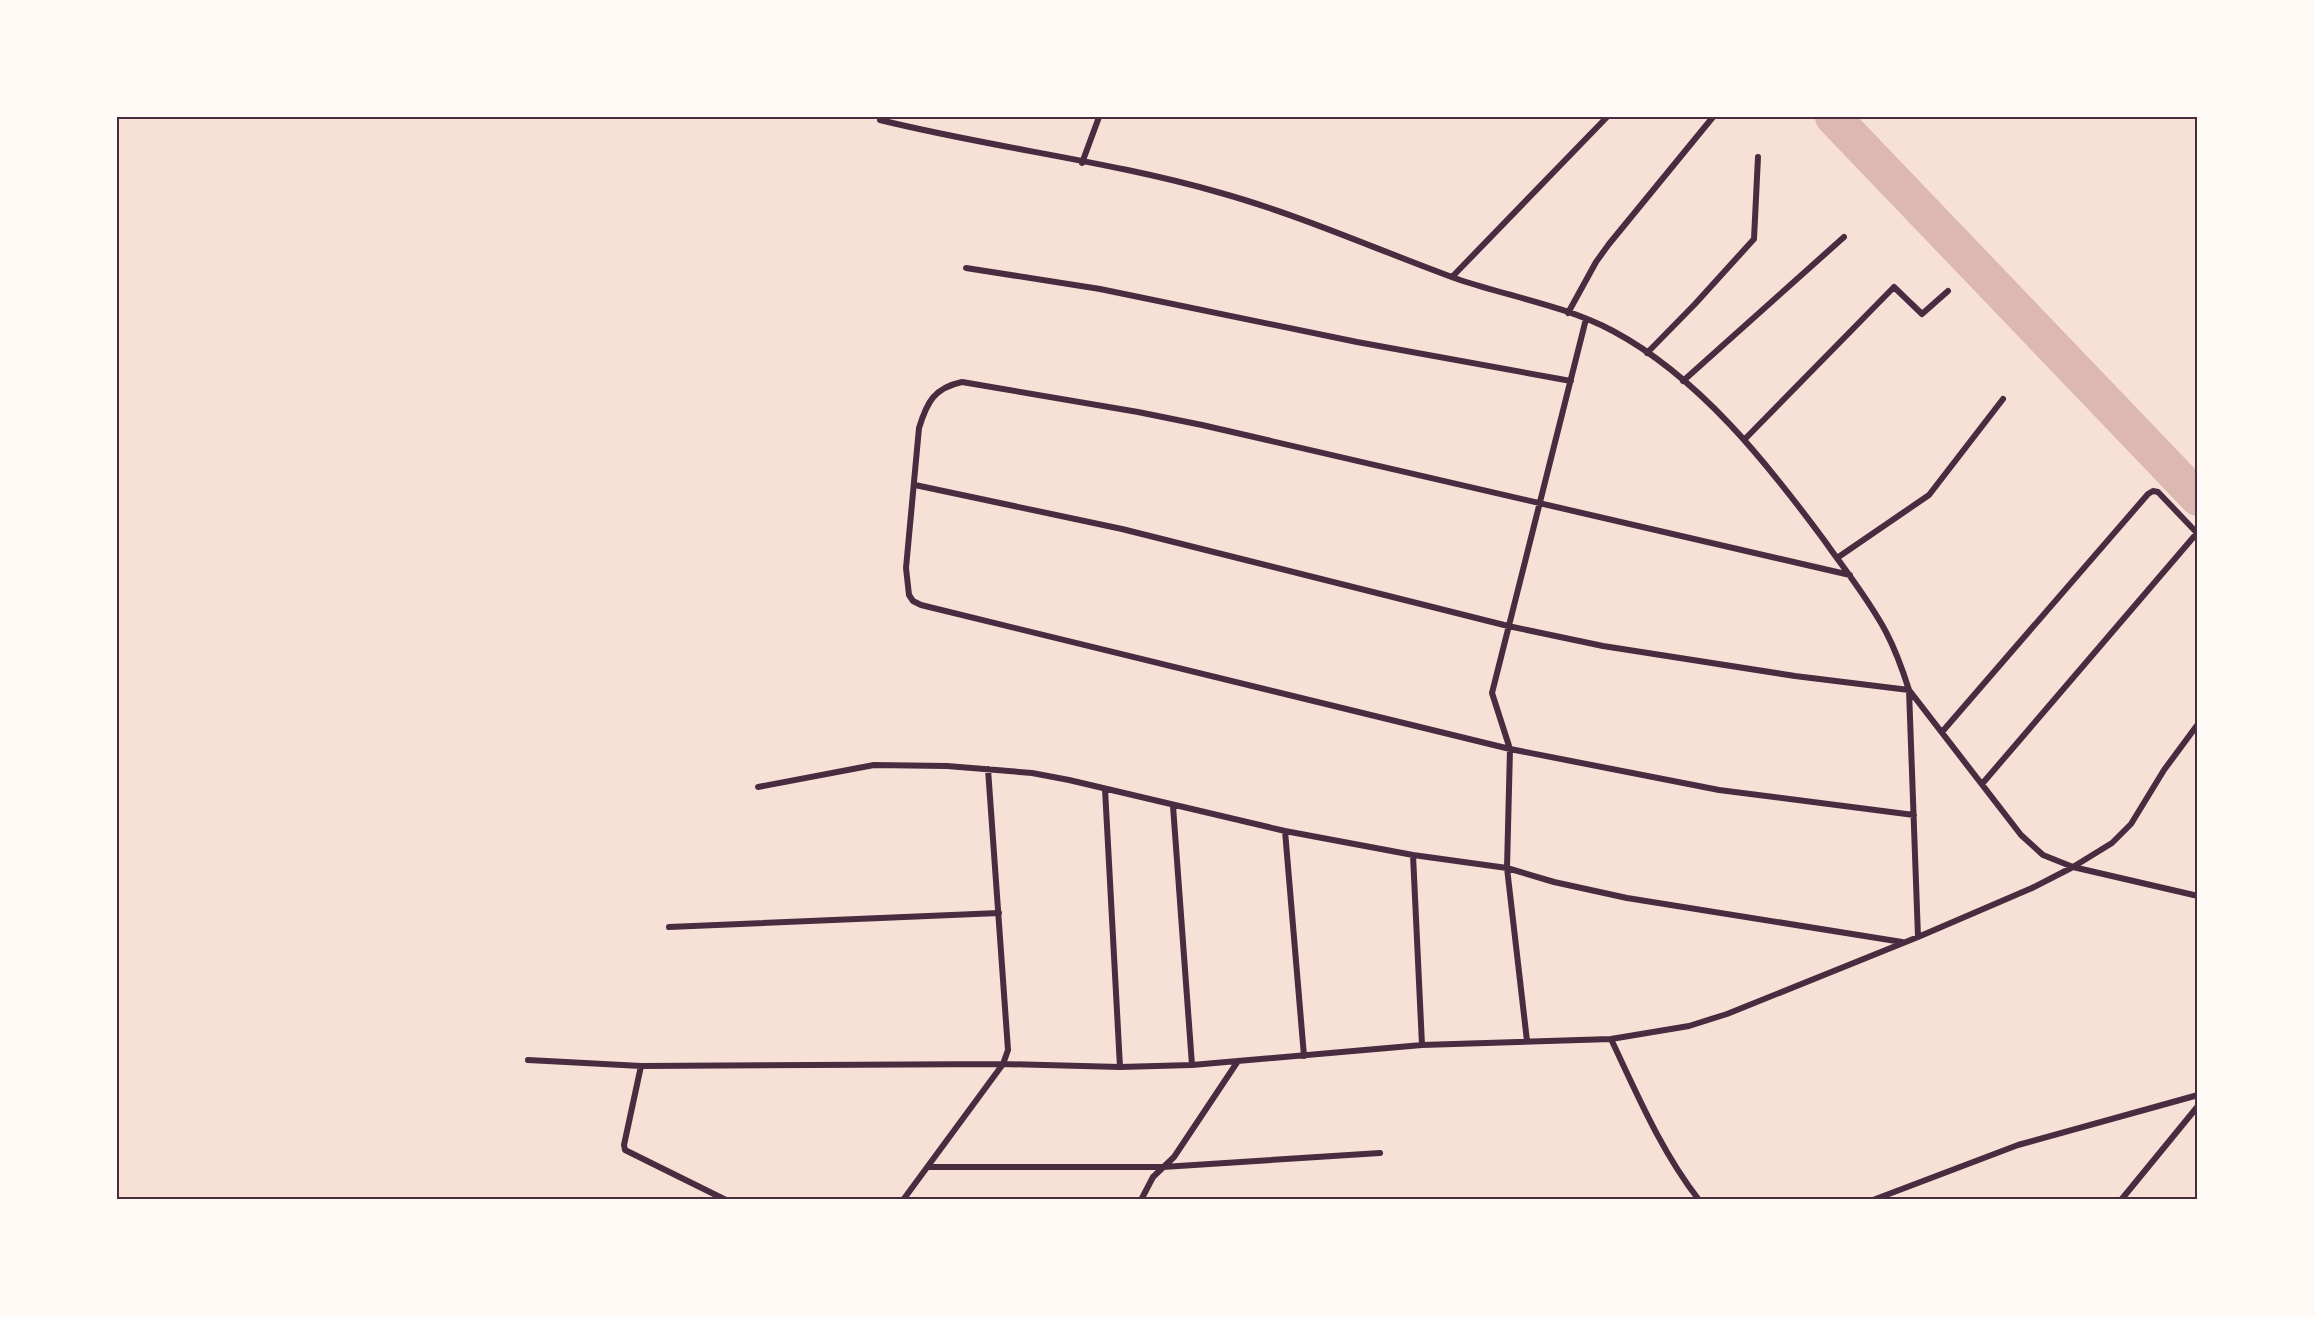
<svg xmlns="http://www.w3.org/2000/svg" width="2315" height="1317" font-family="'Nunito Sans',sans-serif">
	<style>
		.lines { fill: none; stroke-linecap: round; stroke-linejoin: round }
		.river { stroke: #dcb8b0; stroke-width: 36 }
		.minor { stroke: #4a2c40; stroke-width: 6 }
		.neatline { fill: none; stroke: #4a2c40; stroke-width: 2 }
	</style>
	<rect width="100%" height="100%" fill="#f7e1d7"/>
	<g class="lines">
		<path class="river" d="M1833,117L2198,498"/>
		<path class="minor" d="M880,120C993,148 1110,161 1221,193C1303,216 1380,251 1460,280C1511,297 1566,306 1613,331C1699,377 1767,463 1824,540C1845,570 1869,600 1886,632C1896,651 1903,671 1909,690L1918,937
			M1082,163L1099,117
			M966,268L1100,289L1357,342L1571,381
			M1452,277L1607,117
			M1568,313L1596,262L1609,244L1713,117
			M1647,353L1695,304L1754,239L1758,157
			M1683,381L1844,237
			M1744,440L1894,287L1922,314L1948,291
			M915,485L1122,529L1508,626L1603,646L1795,676L1909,690
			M1837,558L1929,495L2003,399
			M1850,575L1202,425L1138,412L962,382C934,388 927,402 919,428L906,568L909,595L913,601L921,605L1510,749L1719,790L1914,815
			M1909,690L2021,835L2043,855L2073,867L2198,896
			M1942,732L2148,494L2153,491L2158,492L2198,534
			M1982,784L2197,533
			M758,787L874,765L947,766L1032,773L1069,780L1285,831L1413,855L1507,868L1554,882L1627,898L1902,942
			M1105,789L1120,1067
			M1173,806L1192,1065
			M1285,831L1304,1056
			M1413,855L1422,1045
			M669,927L999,913
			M1611,1039C1637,1094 1661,1151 1699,1200
			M1527,1041L1507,868L1510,749L1492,693L1586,319
			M528,1060L641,1066L1003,1064L1120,1067L1192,1065L1422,1045L1611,1039L1689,1026L1727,1014L1918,937L2032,888L2073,867L2112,843L2131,824L2164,770L2198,724
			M641,1066L624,1145L625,1150L726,1200
			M928,1167H1163L1380,1153
			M903,1200L1003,1064L1008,1050L988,769
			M1141,1200L1153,1177L1174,1157L1238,1061
			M1873,1200L2018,1145L2198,1095
			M2121,1200L2198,1106"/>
	</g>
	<rect width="2315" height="1317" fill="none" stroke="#fffaf5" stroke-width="237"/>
	<rect x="118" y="118" width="2078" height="1080" class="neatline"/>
</svg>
